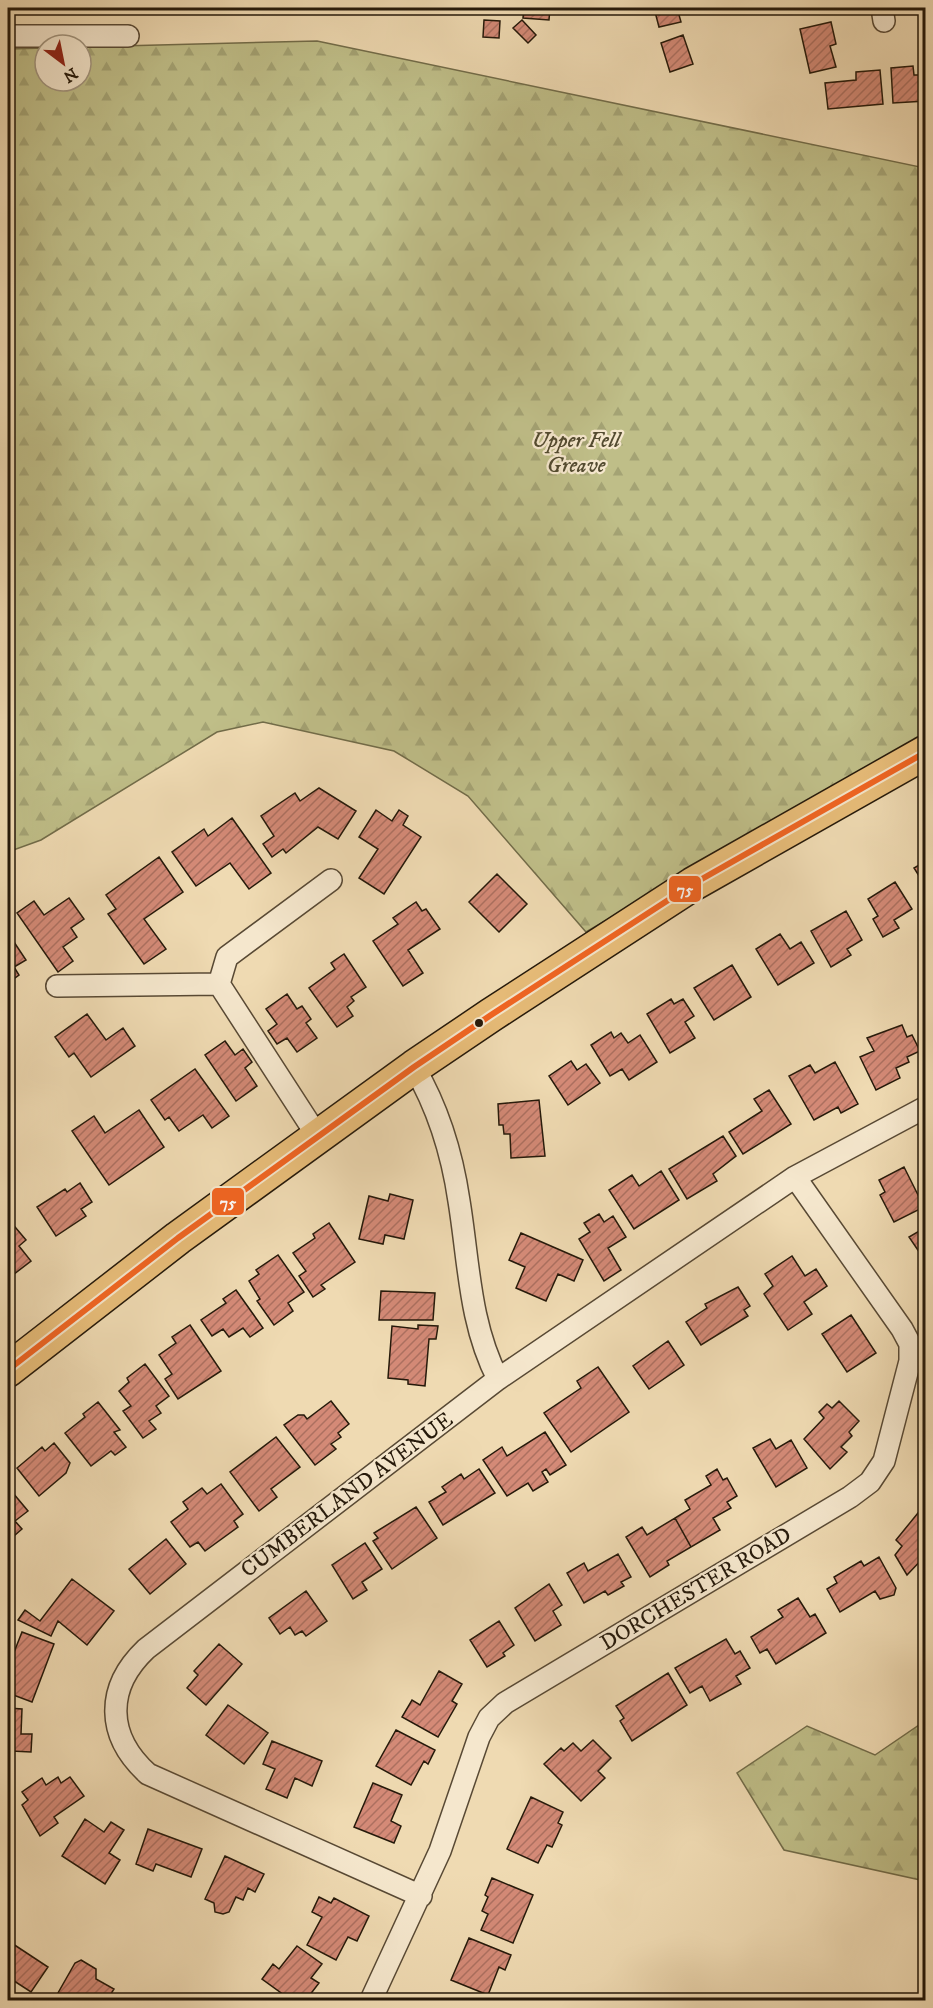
<svg xmlns="http://www.w3.org/2000/svg" width="933" height="2008" font-family="'IM FELL DW Pica',serif">
	<style>
		.forest { fill: url(#forest-firs); stroke: #726c49; stroke-width: 1.5 }
		.building { fill: url(#building-hatch); stroke: #25190a; stroke-width: 1.5 }
		.lines { fill: none; stroke-linecap: round; stroke-linejoin: round }
		.minor-casing { stroke: #584934; stroke-width: 24 }
		.primary-casing { stroke: #25190a; stroke-width: 36 }
		.minor { stroke: #f5e7cd; stroke-width: 21 }
		.primary { stroke: #e8bd79; stroke-width: 33 }
		.bus-1-casing { stroke: #f5e7cd; stroke-width: 10 }
		.bus-1 { stroke: #f26522; stroke-width: 6 }
		.bus-dot { fill: #25190a; stroke: #f5e7cd; stroke-width: 2 }
		.labels { text-anchor: middle; dominant-baseline: central; stroke-width: 4.5; stroke-linejoin: round; paint-order: stroke }
		.park-label { font-size: 22px; font-style: italic; fill: #534b30; stroke: #f5e7cd }
		.street-label { font-size: 22px; fill: #25190a; stroke: #f5e7cd }
		.line-badge { stroke: #f5e7cd; stroke-width: 2 }
		.badge-label { font-size: 16px; text-anchor: middle; font-weight: bold; fill: #fff }
	</style>
	<defs>
		<pattern id="forest-firs" width="22" height="20" patternUnits="userSpaceOnUse" patternTransform="scale(1.5)"><rect width="22" height="20" fill="#bfbe88"/><path d="M5 1l3.5 6h-7zM16 11l3.5 6h-7z" fill="#a4a374"/></pattern>
		<pattern id="building-hatch" width="6" height="6" patternUnits="userSpaceOnUse" patternTransform="scale(1.5)"><rect width="6" height="6" fill="#d48a77"/><path d="M-1 1l2-2M0 6l6-6M5 7l2-2" fill="none" stroke="#ac7060"/></pattern>
	</defs>
	<rect width="100%" height="100%" fill="#efdab2"/>
	<filter id="stains"><feTurbulence type="fractalNoise" baseFrequency=".00333" numOctaves="4"/><feColorMatrix values="0 0 0 0 .2 0 0 0 0 .09 0 0 0 0 .02 0 0 0 .5 -.17"/></filter>
	<radialGradient id="worn" r=".72"><stop offset=".6" stop-color="#630" stop-opacity="0"/><stop offset="1" stop-color="#630" stop-opacity=".3"/></radialGradient>
	<path class="forest" d="M317,41L925,168V736L586,932L468,796L394,751L263,722L217,732L41,840L8,852V49L45,48V81H81V47Z
		M925,1721V1881L784,1850L737,1773L807,1726L875,1755Z"/>
	<path class="building" d="M524,8H550L549,20L523,18Z
		M654,8H677L681,22L659,27Z
		M484,20L500,21L499,38L483,37Z
		M522,20L536,35L528,43L513,28Z
		M831,22L836,44L830,46L836,67L810,73L800,29Z
		M683,35L693,64L670,72L661,43Z
		M913,66L914,75H926V101L893,103L891,68Z
		M880,70L883,104L828,109L825,83L856,80V72Z
		M319,788L356,811L338,839L318,827L286,853L283,849L272,857L263,844L274,836L261,816L295,793L300,801Z
		M376,810L392,821L399,810L408,816L403,825L421,837L384,894L359,878L378,849L359,837Z
		M232,818L271,873L249,889L230,863L196,886L172,852L204,829L208,836Z
		M159,857L183,892L144,919L166,949L144,964L108,914L116,909L106,895Z
		M926,861V887L914,868Z
		M497,874L527,904L499,932L469,902Z
		M895,882L912,909L894,920L899,928L883,937L873,919L878,916L868,899Z
		M69,898L84,919L71,928L77,937L63,947L73,961L58,972L17,913L34,901L44,915Z
		M416,902L422,911L426,909L440,929L408,950L423,973L403,986L373,941L398,924L393,918Z
		M846,911L862,940L847,949L851,955L831,967L811,931Z
		M8,933L26,960L14,967L19,975L8,983Z
		M780,934L790,949L801,942L814,963L778,985L756,949Z
		M344,954L366,987L351,997L354,1001L347,1007L353,1016L337,1027L309,988L335,969L331,963Z
		M732,965L751,997L714,1020L694,988Z
		M287,994L297,1009L302,1006L311,1019L306,1023L317,1038L297,1052L287,1038L277,1044L268,1031L277,1024L266,1009Z
		M671,999L674,1004L683,999L694,1016L685,1022L695,1038L670,1053L647,1014Z
		M87,1014L106,1040L123,1028L135,1046L91,1077L74,1053L69,1057L55,1037Z
		M902,1025L907,1037L912,1035L920,1051L907,1057L909,1062L896,1068L900,1078L876,1090L860,1057L874,1051L867,1038Z
		M611,1032L614,1038L621,1033L628,1043L640,1035L657,1062L629,1080L622,1069L610,1076L591,1045Z
		M225,1041L235,1055L243,1049L252,1062L245,1068L257,1086L236,1101L205,1055Z
		M571,1061L577,1070L586,1064L600,1083L568,1105L549,1076Z
		M835,1062L858,1104L841,1113L838,1107L814,1120L789,1076L810,1065L815,1073Z
		M195,1069L229,1116L212,1128L203,1115L179,1131L169,1117L165,1120L151,1100Z
		M769,1090L791,1124L743,1154L729,1132L762,1111L754,1099Z
		M539,1100L545,1156L511,1158L510,1134H504L503,1125H499L498,1104Z
		M139,1110L164,1147L109,1185L72,1131L94,1116L105,1133Z
		M723,1136L736,1156L713,1174L717,1181L687,1199L669,1169Z
		M904,1167L924,1207L894,1222L880,1195L885,1192L879,1180Z
		M661,1171L679,1200L634,1229L609,1190L632,1175L639,1186Z
		M80,1183L92,1202L81,1209L86,1216L56,1236L37,1207L65,1189L67,1192Z
		M390,1194L413,1200L404,1239L385,1235L383,1244L359,1239L369,1196L388,1201Z
		M599,1214L604,1222L613,1216L626,1237L608,1248L621,1270L604,1281L579,1239L590,1232L584,1223Z
		M8,1221H10L26,1240L19,1246L31,1261L9,1278Z
		M329,1223L355,1262L321,1285L325,1289L313,1297L299,1276L306,1271L293,1253L315,1238L313,1234Z
		M926,1227V1262L909,1237Z
		M521,1233L583,1260L574,1281L558,1274L546,1301L516,1288L525,1267L509,1260Z
		M278,1255L304,1292L288,1303L293,1311L274,1325L257,1301L260,1299L249,1281L259,1274L256,1270Z
		M792,1256L805,1276L816,1269L827,1286L804,1302L812,1314L788,1330L764,1294L773,1286L765,1274Z
		M738,1287L750,1306L744,1310L748,1316L701,1345L686,1322L707,1308L705,1304Z
		M236,1290L263,1328L250,1337L243,1328L229,1337L223,1329L212,1336L201,1320L226,1303L223,1299Z
		M381,1291L435,1293L433,1320H379Z
		M851,1315L876,1353L847,1372L822,1334Z
		M190,1325L221,1371L178,1399L165,1379L172,1374L159,1355L176,1343L172,1337Z
		M418,1325L438,1326L436,1339H429L425,1386L408,1384V1380L388,1378L392,1326L418,1329Z
		M668,1341L684,1365L649,1389L633,1366Z
		M145,1364L169,1396L156,1406L161,1413L149,1421L156,1429L143,1438L123,1411L131,1406L119,1391L129,1382L127,1378Z
		M598,1367L629,1412L571,1452L544,1413L581,1388L577,1381Z
		M331,1401L349,1424L338,1433L341,1437L331,1444L336,1449L315,1465L284,1425L298,1415H304L307,1419Z
		M839,1401L859,1421L849,1432L852,1436L841,1447L847,1452L830,1469L804,1439L824,1418L819,1412L827,1404L832,1408Z
		M98,1402L120,1430L114,1432L126,1447L115,1455L111,1451L91,1466L65,1433L85,1417L83,1414Z
		M545,1432L566,1465L550,1475L546,1469L542,1472L548,1482L533,1491L528,1483L507,1496L483,1460L502,1447L507,1456Z
		M276,1437L300,1467L271,1489L277,1497L259,1511L230,1472Z
		M770,1439L776,1449L791,1440L807,1468L776,1487L753,1448Z
		M54,1443L70,1463L66,1473L39,1496L17,1468L42,1447L45,1451Z
		M479,1469L495,1493L443,1525L429,1502L446,1492L442,1487L461,1474L464,1479Z
		M717,1469L723,1480L727,1478L737,1496L727,1502L731,1508L713,1518L720,1530L691,1547L675,1518L690,1509L685,1500L711,1485L706,1476Z
		M221,1484L243,1514L234,1521L238,1527L205,1551L198,1542L190,1547L171,1522L188,1509L183,1502L202,1488L207,1494Z
		M13,1493L28,1511L15,1521L22,1529L8,1541V1498Z
		M416,1507L437,1538L392,1569L373,1541L378,1538L374,1533Z
		M922,1508L926,1511V1555L907,1575L895,1555L902,1546L896,1540Z
		M675,1518L691,1547L667,1561L669,1565L650,1577L626,1537L642,1527L647,1535Z
		M166,1539L186,1564L150,1594L129,1569Z
		M365,1543L382,1569L362,1582L367,1590L353,1599L332,1565Z
		M618,1554L631,1577L621,1582L624,1586L608,1595L605,1591L584,1603L567,1573L584,1563L588,1571Z
		M879,1557L896,1588L894,1595L880,1599L875,1591L840,1612L827,1589L837,1583L834,1577L861,1561L864,1566Z
		M72,1579L114,1611L87,1645L58,1621L51,1636L18,1620L25,1610L40,1621Z
		M549,1584L562,1605L553,1611L561,1625L535,1641L515,1608Z
		M306,1591L327,1621L306,1636L302,1631L295,1635L290,1627L280,1634L269,1618Z
		M798,1598L810,1617L815,1614L826,1633L776,1664L767,1649L760,1653L751,1637L783,1617L778,1610Z
		M499,1621L514,1645L503,1653L505,1656L487,1667L470,1640Z
		M22,1632L54,1644L32,1702L8,1693V1665H9Z
		M726,1639L735,1654L740,1651L750,1668L736,1676L741,1684L710,1701L702,1686L690,1693L675,1668Z
		M219,1644L242,1664L206,1705L187,1688L198,1675L194,1671Z
		M439,1671L462,1684L452,1701L457,1704L438,1737L402,1717L412,1700L420,1705Z
		M668,1673L687,1705L632,1741L620,1721L624,1718L616,1706Z
		M228,1705L268,1733L244,1764L206,1735Z
		M8,1708L22,1709L21,1734H32L31,1752L11,1751V1764H8Z
		M396,1730L435,1750L428,1764L424,1761L411,1785L376,1766Z
		M593,1740L611,1758L598,1771L605,1778L581,1801L544,1764L561,1748L564,1751L573,1743L581,1751Z
		M272,1741L322,1761L312,1786L295,1778L287,1798L266,1789L275,1769L263,1764Z
		M58,1777L61,1783L70,1777L84,1796L54,1817L58,1823L40,1836L22,1805L28,1800L22,1792L42,1778L46,1785Z
		M373,1783L402,1795L391,1821L401,1826L394,1843L354,1827Z
		M531,1797L563,1812L558,1823L562,1825L552,1847L547,1845L538,1863L507,1849Z
		M85,1819L104,1832L111,1822L124,1830L109,1853L120,1860L105,1884L62,1856Z
		M148,1829L202,1849L191,1877L156,1864L153,1871L136,1864Z
		M225,1856L264,1874L255,1892L248,1888L243,1900L236,1897L229,1912L223,1914L215,1912L214,1903L205,1899Z
		M492,1878L533,1895L513,1943L481,1930L488,1914L482,1911L488,1897L485,1895Z
		M319,1897L331,1903L334,1898L369,1916L357,1941L348,1937L336,1960L307,1945L322,1917L312,1912Z
		M469,1938L511,1955L505,1970L499,1967L488,1995L451,1980Z
		M10,1942L48,1967L31,1992L8,1977Z
		M297,1946L322,1964L311,1978L319,1983L306,2000H291L262,1979L273,1964L279,1969Z
		M81,1960L96,1969V1979L114,1989L107,2000H54L75,1963Z"/>
	<g class="lines">
		<g class="minor-casing">
			<path id="minor" d="M882,8L884,21
				M8,36H128
				M57,986L219,984
				M414,1067C438,1108 452,1153 459,1201C469,1262 469,1323 498,1379
				M318,1137L219,984L227,957L331,880
				M421,1896L148,1774C106,1736 105,1688 146,1649L498,1379L795,1177L926,1107
				M371,2000L440,1851L479,1737L489,1718L505,1703L850,1497L870,1482L884,1461L910,1361V1344L902,1329L795,1177"/>
		</g>
		<g class="primary-casing">
			<path id="primary" d="M8,1370L178,1238L414,1067L491,1015L693,884L926,752"/>
		</g>
		<use href="#minor" class="minor"/>
		<use href="#primary" class="primary"/>
		<g class="bus-1-casing">
			<path id="bus-1" d="M8,1370L178,1238L414,1067L491,1015L693,884L926,752"/>
		</g>
		<use href="#bus-1" class="bus-1"/>
	</g>
	<circle class="bus-dot" cx="479" cy="1023" r="5"/>
	<g class="labels">
		<g class="park-label">
			<text x="576" y="440">Upper Fell<tspan x="576" dy="25">Greave</tspan></text>
		</g>
		<g class="street-label">
			<text transform="translate(347 1495) rotate(-37)">CUMBERLAND AVENUE</text>
			<text transform="translate(696 1589) rotate(-31)">DORCHESTER ROAD</text>
		</g>
	</g>
	<g class="line-badge">
		<rect x="668" y="875" width="34" height="28" rx="6" fill="#f26522"/>
		<rect x="211" y="1187" width="34" height="29" rx="6" fill="#f26522"/>
	</g>
	<g class="badge-label">
		<text x="685" y="895">75</text>
		<text x="228" y="1208">75</text>
	</g>
	<rect width="933" height="2008" fill="none" stroke="#efdab2" stroke-width="30"/>
	<rect x="9" y="9" width="915" height="1990" fill="none" stroke="#25190a" stroke-width="3"/>
	<rect x="15" y="15" width="903" height="1978" fill="none" stroke="#25190a" stroke-width="1.5"/>
	<g transform="translate(63 63) rotate(148)"><circle r="28" fill="#f5e7cd" stroke="#a2957f" stroke-width="1.5"/>
	<path d="M0-4.5L10 22L0 15L-10 22Z" fill="#8f2418"/>
	<text y="-9" font-size="16" font-weight="bold" text-anchor="middle" fill="#25190a">N</text>
	</g>
	<rect width="100%" height="100%" filter="url(#stains)"/>
	<rect width="100%" height="100%" fill="url(#worn)"/>
</svg>
